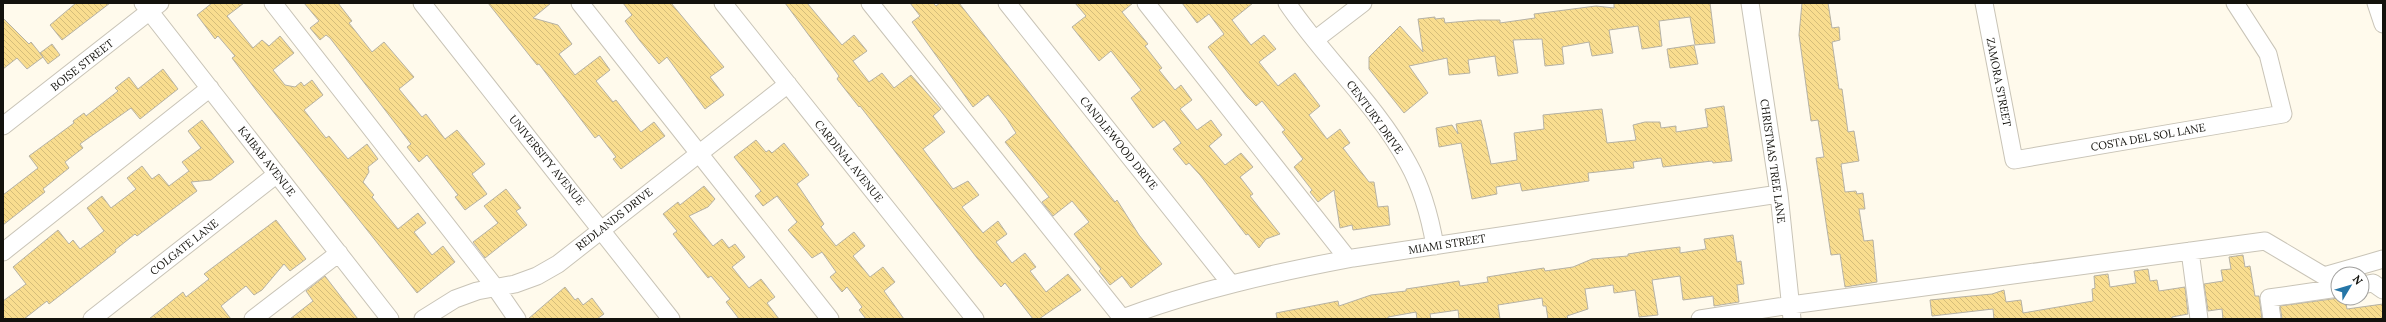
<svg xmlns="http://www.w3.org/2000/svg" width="2386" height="322" font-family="Lora,serif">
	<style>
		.building { fill: url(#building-back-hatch); stroke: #b6b2a5 }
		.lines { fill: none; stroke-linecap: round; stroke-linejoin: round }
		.minor-casing { stroke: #c9c4b7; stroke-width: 19 }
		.minor { stroke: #fff; stroke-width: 17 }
		.labels { text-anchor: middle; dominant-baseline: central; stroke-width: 3.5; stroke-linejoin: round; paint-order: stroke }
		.street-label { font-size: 11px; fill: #13120d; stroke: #fff }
	</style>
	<defs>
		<pattern id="building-back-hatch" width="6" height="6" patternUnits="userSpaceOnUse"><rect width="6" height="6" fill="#f9dd8f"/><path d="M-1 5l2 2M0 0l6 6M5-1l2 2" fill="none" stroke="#d5bd7a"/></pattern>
	</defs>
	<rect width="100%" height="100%" fill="#fffaec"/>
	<path class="building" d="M76,3H110L62,40L50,25Z
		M212,3H244L227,16L253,48L262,40L269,46L280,36L294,53L273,70L285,85L295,87L301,82L304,86L312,80L323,95L304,110L326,138L329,136L348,159L367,144L378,159L368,167L369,172L363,182L374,195L372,197L398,229L418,213L426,223L414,232L432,255L443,246L455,262L417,293L256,90L232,58L235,56L218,36L215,39L197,15Z
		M304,3H338L352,21L349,23L372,52L384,42L414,77L399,89L422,117L426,114L445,139L457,130L485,164L472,174L487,194L465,210L455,197L458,195L427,155L419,162L407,147L411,144L330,38L326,35L320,40L310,28L319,21Z
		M488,3H551L533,18L558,25L572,44L559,54L575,75L600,56L610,70L596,81L613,102L616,100L641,132L654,122L665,136L621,169L613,159L616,157L599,135L595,138L539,64L537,65Z
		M623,3H671L724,67L710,77L724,95L705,109L667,57L659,64L640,41L625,21L632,15Z
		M785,3H807L842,45L854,35L867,51L853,61L869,82L882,73L894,88L911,75L941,109L933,116L945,132L923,149L953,189L968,181L979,195L962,207L983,233L998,221L1007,234L996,242L1012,263L1025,253L1036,267L1030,271L1046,292L1068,274L1081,290L1039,319H1033L1005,283L1001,287L977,258L860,106L859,107L837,79L839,76Z
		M910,3H933L936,6L940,3H959L1115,202L1117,200L1139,235L1162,264L1131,288L1122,276L1110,285L1099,271L1101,269L1074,234L1089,222L1072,201L1053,216L1042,202L1049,197L1005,142L1016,133L1007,119L988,95L973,107L912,22L920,16Z
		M1075,3H1133L1122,12L1148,44L1145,46L1162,68L1159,70L1175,90L1181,85L1192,100L1180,109L1197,130L1211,120L1222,135L1209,146L1225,165L1241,153L1253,167L1240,177L1253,194L1250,196L1280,234L1266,239L1259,248L1248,234L1246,235L1200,175L1189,163L1186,165L1173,149L1181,143L1164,120L1153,128L1143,115L1131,98L1141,90L1111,51L1099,61L1072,27L1086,16Z
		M1182,3H1253L1232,20L1251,45L1264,35L1276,49L1259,62L1278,86L1295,73L1320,106L1309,115L1327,139L1340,129L1350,143L1343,148L1369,182H1374L1378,207L1388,206L1390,225L1353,230L1352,225L1340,228L1334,190L1318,202L1310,192L1312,190L1294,167L1303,159L1282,132L1285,130L1262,101L1256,106L1247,97L1208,47L1224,34L1209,14L1197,23Z
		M1614,3H1710L1715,43L1695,45L1690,17L1659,21L1662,46L1642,49L1638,26L1609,30L1613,53L1592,56L1589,42L1562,47L1564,64L1545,66L1542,39L1513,40L1518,73L1498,76L1495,56L1468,60L1470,73L1449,75L1447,58L1409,66L1428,93L1404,113L1369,69V57L1400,26L1423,52L1418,19L1435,17V19L1444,18L1445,23L1478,20H1500V23L1535,18L1534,14L1596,6L1614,8Z
		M1802,3H1828L1832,28L1839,27L1840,40L1832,42L1839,89H1842L1848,132L1854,131L1859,161L1841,164L1845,192L1856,191L1857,194L1863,193L1865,209H1859L1864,241L1873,240L1877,282L1845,287L1840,254L1831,255L1816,158L1824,157L1818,120L1811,121L1799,35Z
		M3,18L29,44L31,42L43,57L27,69L17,58L3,69Z
		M52,44L60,55L48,64L40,53Z
		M1694,45L1698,64L1670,68L1667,49Z
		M163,69L178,89L140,119L131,108L80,144L83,148L65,162L69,168L43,189L45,192L3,225V195L38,168L29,156L74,123L73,121L84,113L86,116L118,91L115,88L129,77L138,89Z
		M1724,106L1732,161L1713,163L1712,161L1663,167L1661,158L1633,162L1634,168L1588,173L1589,181L1522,191L1520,183L1496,187L1497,194L1472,199L1461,143L1439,147L1436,128L1452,125L1458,134L1456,124L1481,120L1491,164L1517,160L1514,133L1544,129L1543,115L1602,109L1607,143L1636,140L1633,125L1645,122H1660L1661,128L1676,126V132L1708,127L1705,109Z
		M202,120L234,162L211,180L191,182L197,191L137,236L135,234L115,250L116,252L49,304L47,301L24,319H3V301L26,284L13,267L58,230L69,244L73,240L80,249L104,231L87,208L102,196L111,208L136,189L127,178L142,166L152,179L159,174L169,186L189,171L182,162L201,148L188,131Z
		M756,140L766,152L769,150L772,153L784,143L809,175L797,184L824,224L821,227L836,246L854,232L865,246L853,256L870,277L883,267L895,282L884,291L904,319H866L859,310L862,307L847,287L842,292L830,277L836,272L822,252L812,258L788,230L797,222L777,196L763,206L755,196L761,191L734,157Z
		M704,186L715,199L708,207L689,216L713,246L722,239L729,248L735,244L745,257L732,267L749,288L761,279L775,297L767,303L779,319H739L726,302L730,299L711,276L708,278L673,234L677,231L663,214L678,202L680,205Z
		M506,189L521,208L516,211L527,225L485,258L473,242L498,223L484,206Z
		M276,220L306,259L290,271L284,264L262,290L254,295L246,286L221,306L231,319H149L183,292L186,297L209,279L204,274Z
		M1733,235L1737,262L1741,261L1744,284L1737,285L1739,302L1714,306L1713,296L1683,300L1680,276L1652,280L1658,315L1639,317L1635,290L1614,293L1613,285L1585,289L1588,309L1567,316L1568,319H1548L1546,306H1543L1542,298L1498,305L1500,319H1459L1458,310L1430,314L1431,319H1417L1416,312L1388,317V319H1277L1276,313L1338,301L1339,306L1371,295L1406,291V289L1459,281L1460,286L1488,282L1487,277L1544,268L1545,271L1573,267L1592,259L1628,256V254L1647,251L1680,247V253L1706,249L1704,239Z
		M2243,255L2245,267L2250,266L2255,296H2259L2262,319H2223L2222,309L2208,311L2204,284L2223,281L2221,270L2231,269L2229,257Z
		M2148,269L2150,281L2157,280L2159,291L2185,287L2188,314L2172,317V319H1994L1993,309L1932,316L1930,300L1992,294L2004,290L2006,302L2021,300L2023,313L2093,301L2092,289L2095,288L2094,276L2108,274L2110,287L2136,283L2134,271Z
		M325,276L358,319H290L313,301L306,291Z
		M565,287L575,300L578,298L583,305L592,298L604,314L597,319H528Z
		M2339,298H2345L2347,309L2383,304V319H2282L2280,306Z"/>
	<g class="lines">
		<g class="minor-casing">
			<path id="minor" d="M143,3L390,319
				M273,3L495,287L517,319
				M422,3L671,319
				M580,3L830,319
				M723,3L975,319
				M870,3L1122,318
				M1007,3L1231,284
				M1146,3L1348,259
				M1287,3C1324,58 1376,104 1408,163C1422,188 1430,217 1435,246
				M1750,3L1779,194L1792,319
				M1984,3L2014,160L2283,114L2268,54L2235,3
				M2376,3L2383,24
				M1316,39L1363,3
				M3,126L160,3
				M2190,251L2199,319
				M3,252L210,88
				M2362,285L2373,283L2383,290
				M92,319L277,174
				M253,319L339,253
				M423,319L455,299L477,291L515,284L537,276L558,264L788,84
				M1120,319C1196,290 1274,273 1353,258L1779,194
				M1700,319L1791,305L2265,241L2324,276L2383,259
				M2272,319L2269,298L2338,288"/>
		</g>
		<use href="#minor" class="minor"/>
	</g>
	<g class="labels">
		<g class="street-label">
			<text transform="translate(82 65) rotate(-38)">BOISE STREET</text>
			<text transform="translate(1999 82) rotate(79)">ZAMORA STREET</text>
			<text transform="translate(1375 117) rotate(54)">CENTURY DRIVE</text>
			<text transform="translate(2148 137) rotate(-10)">COSTA DEL SOL LANE</text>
			<text transform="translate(1119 143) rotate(51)">CANDLEWOOD DRIVE</text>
			<text transform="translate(547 160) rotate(51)">UNIVERSITY AVENUE</text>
			<text transform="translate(267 161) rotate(52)">KAIBAB AVENUE</text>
			<text transform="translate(849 161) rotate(51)">CARDINAL AVENUE</text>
			<text transform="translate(1773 161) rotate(82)">CHRISTMAS TREE LANE</text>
			<text transform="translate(614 219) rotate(-38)">REDLANDS DRIVE</text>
			<text transform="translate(1447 244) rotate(-9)">MIAMI STREET</text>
			<text transform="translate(184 247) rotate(-38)">COLGATE LANE</text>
		</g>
	</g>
	<rect width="2386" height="322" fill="none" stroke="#13120d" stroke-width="8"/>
	<g transform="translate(2350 286) rotate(52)"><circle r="19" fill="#ffffff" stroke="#a1a09e"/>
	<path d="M0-3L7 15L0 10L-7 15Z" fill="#2676a7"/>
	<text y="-6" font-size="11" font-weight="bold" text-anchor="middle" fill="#13120d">N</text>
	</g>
</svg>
